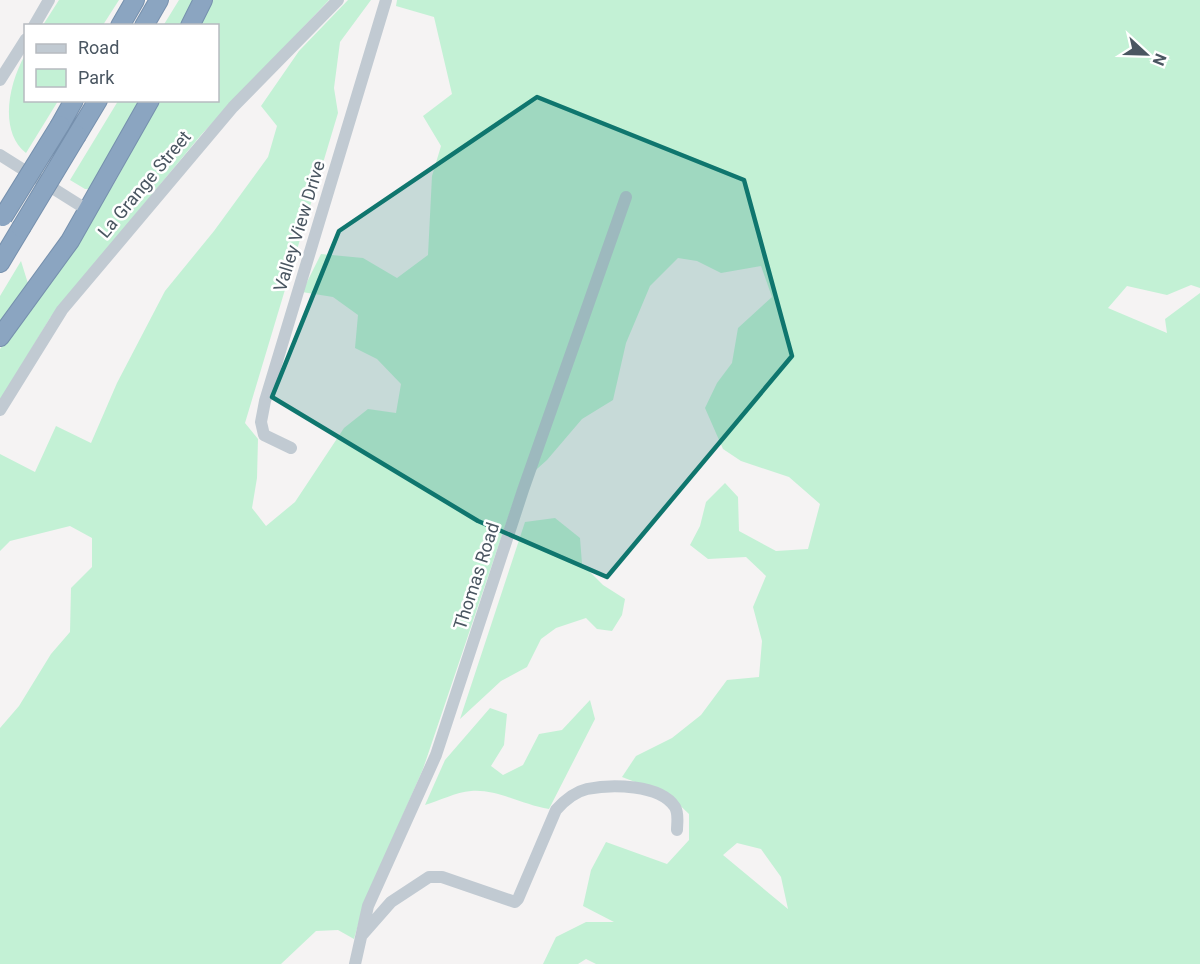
<svg xmlns="http://www.w3.org/2000/svg" width="1200" height="964" font-family="Roboto,sans-serif">
	<style>
		.green { fill: #c3f1d5; fill-rule: evenodd }
		.lines { fill: none; stroke-linecap: round; stroke-linejoin: round }
		.highway-casing { stroke: #7690ad; stroke-width: 20 }
		.minor { stroke: #c1cad2; stroke-width: 12 }
		.highway { stroke: #8ba5c1; stroke-width: 18 }
		.highway-bridge-casing { stroke: #7690ad; stroke-width: 20; stroke-linecap: butt }
		.highway-bridge { stroke: #8ba5c1; stroke-width: 18 }
		.marked { fill: #0f766e; fill-opacity: 0.2; stroke: #0f766e; stroke-width: 4.5; stroke-linejoin: round }
		.labels { text-anchor: middle; dominant-baseline: central; stroke-width: 5; stroke-linejoin: round; paint-order: stroke }
		.street-label { font-size: 18px; fill: #4a5661; stroke: #fff }
	</style>
	<rect width="100%" height="100%" fill="#f5f3f3"/>
	<path class="green" d="M59,0H119L103,25H43Z
		M179,0H196L182,25L163,26Z
		M213,0H329L201,135L50,318L0,401V349L59,270L115,182L159,101L218,100V26L199,25Z
		M348,0H371L340,42L334,88L338,113L245,423L258,439L257,478L252,508L266,526L295,502L344,428L368,409L396,413L401,384L377,359L355,348L358,315L333,297L302,292L321,254L363,258L397,278L428,255L432,176L441,146L423,116L452,94L434,17L396,6L397,0H1200V288L1191,285L1167,295L1127,286L1108,308L1167,333L1165,319L1200,293V964H596L586,959L578,964H543L556,937L586,922H614L583,906L591,870L606,842L667,864L689,840V814L669,795L622,777L636,756L672,738L701,715L727,680L759,677L762,641L753,607L766,576L746,557L708,559L690,545L700,526L706,502L725,483L738,497L739,531L776,551L808,549L820,504L789,477L741,461L723,449L705,408L717,383L732,363L738,328L772,297L761,266L721,273L697,261L678,258L650,286L626,343L613,400L582,419L547,460L519,485L423,769L364,904L354,939L338,930L316,931L281,964H0V728L19,706L51,654L70,632L71,588L92,567V538L70,526L10,541L0,551V454L35,472L56,426L91,443L117,383L165,291L214,231L268,157L277,126L261,106L299,51ZM737,843L761,849L781,877L788,909L723,855Z
		M25,55L26,100L58,101L26,153C0,133 7,87 25,55Z
		M118,101H142L91,189H85L70,180Z
		M21,261L30,290L0,329V296Z
		M555,518L580,538L582,564L603,585L625,599L622,615L612,631L597,629L586,618L556,628L541,639L527,667L501,681L460,719L525,522Z
		M590,700L595,719L549,809C523,805 498,789 471,791C456,792 439,801 425,805L445,760L490,708L507,714L504,745L491,766L503,775L523,765L539,734L562,730Z"/>
	<g class="lines">
		<g class="highway-casing">
			<path id="highway" d="M120,26L135,0
				M144,26L159,0
				M190,26L203,0
				M60,125L74,100
				M77,135L98,100
				M0,263L21,228
				M0,337L70,241L150,100"/>
		</g>
		<path class="minor" d="M34,26L49,0
			M0,80L26,39
			M0,155L89,211
			M0,410L62,310L233,107L338,0
			M291,448L264,435L261,422L265,401L386,0
			M362,935L391,902L429,877H442L515,902L518,899L556,810C564,801 574,792 587,789C611,784 660,784 675,807C679,814 677,823 677,830
			M355,964L368,906L436,755L523,490L626,197"/>
		<use href="#highway" class="highway"/>
		<g class="highway-bridge-casing">
			<path id="highway-bridge" d="M3,217L60,125
				M21,228L77,135"/>
		</g>
		<use href="#highway-bridge" class="highway-bridge"/>
	</g>
	<path class="marked" d="M537,97L744,180L792,356L607,577L478,521L272,397L339,231Z"/>
	<g class="labels">
		<g class="street-label">
			<text transform="translate(144 184) rotate(-50)">La Grange Street</text>
			<text transform="translate(299 226) rotate(-73)">Valley View Drive</text>
			<text transform="translate(476 576) rotate(-72)">Thomas Road</text>
		</g>
	</g>
	<rect x="24" y="24" width="195" height="78" fill="#ffffff" stroke="#b7bbc0" stroke-width="1.5"/>
	<rect x="36" y="44" width="30" height="9" fill="#c1cad2" stroke="#b7bbc0" stroke-width="1.5"/>
	<text x="78" y="54" font-size="18" fill="#4a5661">Road</text>
	<rect x="36" y="69" width="30" height="18" fill="#c3f1d5" stroke="#b7bbc0" stroke-width="1.5"/>
	<text x="78" y="84" font-size="18" fill="#4a5661">Park</text>
	<g transform="translate(1146 54) rotate(112)" stroke="#ffffff" stroke-width="4.5" paint-order="stroke">
	<path d="M0-4.5L10 22L0 15L-10 22Z" fill="#4a5661"/>
	<text y="-9" font-size="16" font-weight="bold" text-anchor="middle" fill="#4a5661">N</text>
	</g>
</svg>
